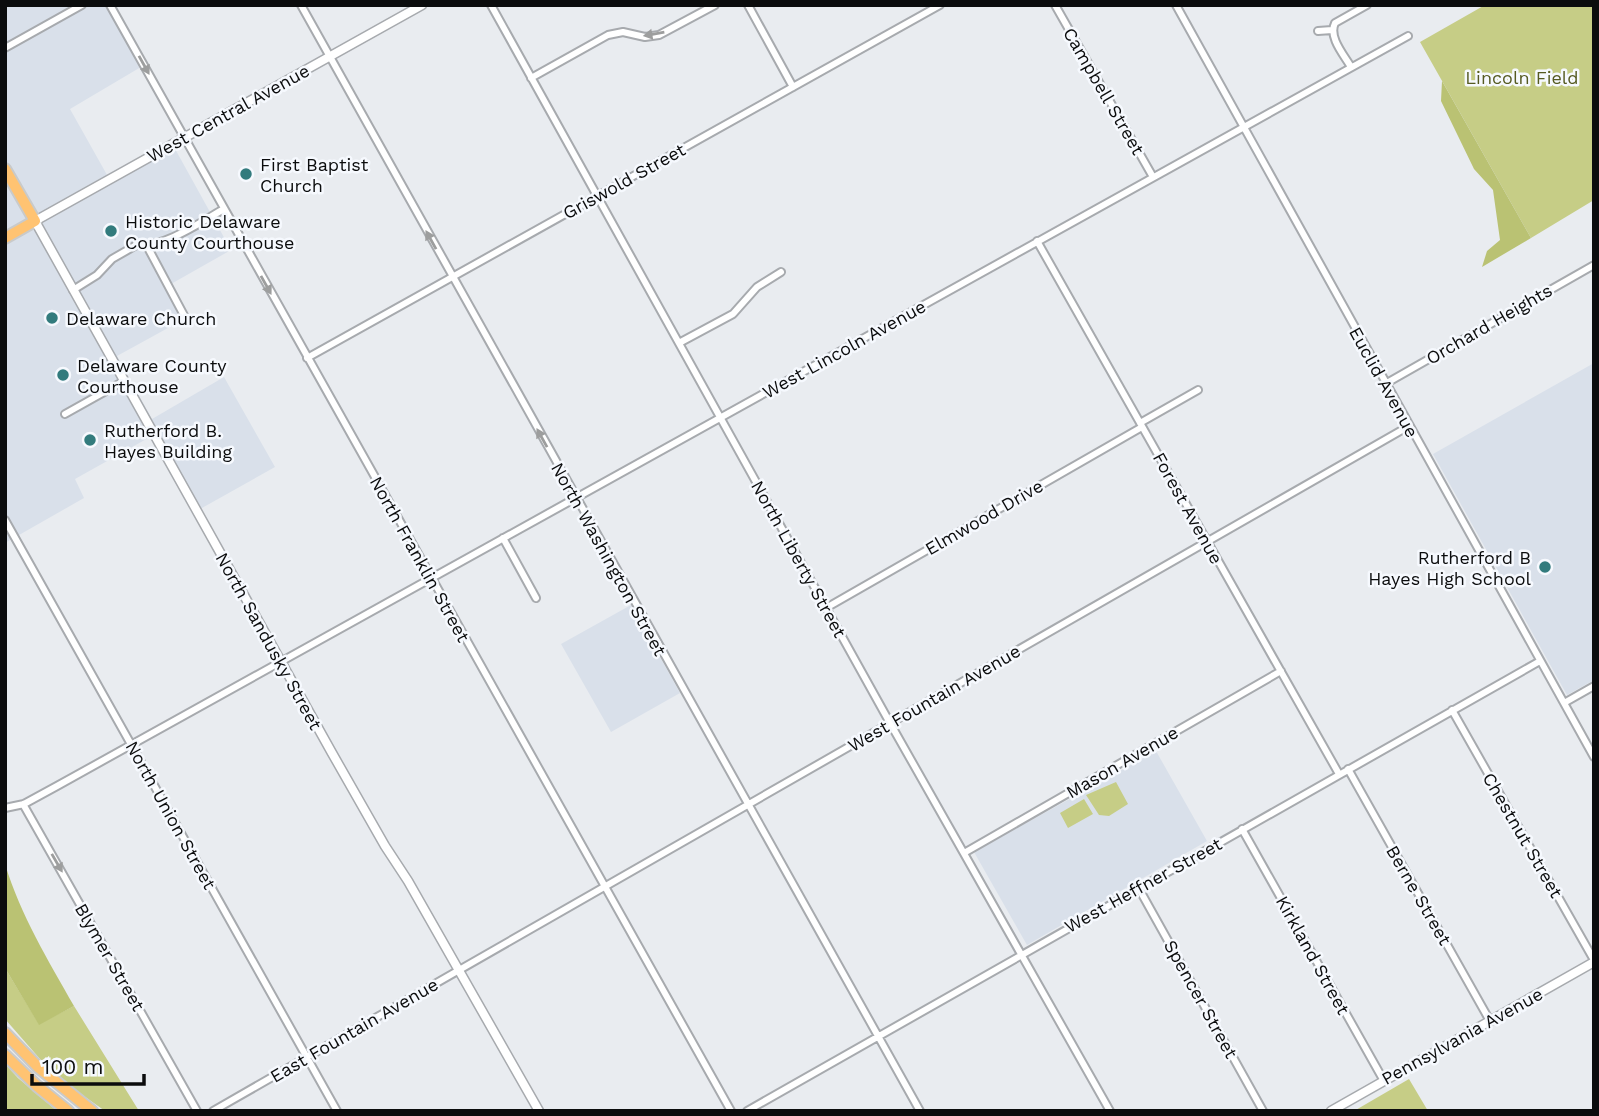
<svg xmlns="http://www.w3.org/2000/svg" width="1599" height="1116" font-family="'Work Sans',sans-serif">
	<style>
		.built { fill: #d9e0ea }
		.green { fill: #c6cd86 }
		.forest { fill: #bac273 }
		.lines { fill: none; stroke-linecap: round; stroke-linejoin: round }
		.street-casing { stroke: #a7aaae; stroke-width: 10 }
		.secondary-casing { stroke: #a7aaae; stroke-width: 11 }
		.highway-casing { stroke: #c9caca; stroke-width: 14 }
		.street { stroke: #fff; stroke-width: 6 }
		.secondary { stroke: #fff; stroke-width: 8 }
		.highway { stroke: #ffc372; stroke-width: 10 }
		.oneway { fill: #9d9e9e }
		.poi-dot { fill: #327b7d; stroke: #f6f9fe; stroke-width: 2.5 }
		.labels { text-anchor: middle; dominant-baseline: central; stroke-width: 5; stroke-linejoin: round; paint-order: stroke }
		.park-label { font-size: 18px; fill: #555a21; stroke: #f6f9fe }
		.street-label { font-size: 18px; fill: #0b0c0d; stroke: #f6f9fe }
		.poi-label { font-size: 18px; fill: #0b0c0d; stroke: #f6f9fe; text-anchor: start }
	</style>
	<rect width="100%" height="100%" fill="#e9ecf0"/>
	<path class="built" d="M5,5H112L146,64L70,109L111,182L174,147L231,250L171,284L188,317L117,356L152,419L224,377L275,467L193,513L150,437L75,479L84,498L5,543Z
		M1594,363V680L1567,695L1433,454Z
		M631,605L680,693L611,732L561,644Z
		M1156,751L1207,841L1027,945L974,852Z"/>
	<path class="green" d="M1485,5H1594V200L1531,238L1420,42Z
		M1116,782L1128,804L1109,816L1099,815L1086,795Z
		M1084,799L1093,814L1068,828L1060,813Z
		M5,968L39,1024L74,1006L139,1111H105L74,1089L40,1059L5,1019Z
		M5,1064L18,1078L57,1111H5Z
		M1409,1079L1428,1111H1354Z"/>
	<path class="forest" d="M1442,81L1531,238L1482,267L1487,251L1500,240L1493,190L1474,169L1441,101Z
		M5,864C21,916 48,960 74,1006L39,1025L5,968Z"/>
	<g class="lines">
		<g class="street-casing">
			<path id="street" d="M110,5L731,1111
				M301,5L920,1111
				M491,5L890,723L1110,1111
				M748,5L793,87
				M1055,5L1153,177
				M1176,5L1594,757
				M1318,31L1332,30
				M5,48L82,5
				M1351,67C1344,55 1328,37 1335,23L1367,5
				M531,78L608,35L623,32L645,37L659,35L715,5
				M1037,241L1339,774
				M147,246L187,321
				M73,290L97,275L112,259L138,244C161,250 204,220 224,209
				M679,343L733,314L757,287L781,272
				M307,358L940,5
				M1385,384L1594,265
				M65,414L124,381
				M1140,423L1198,390
				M5,520L337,1111
				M503,538L536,598
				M826,608L1142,427
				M1564,703L1594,686
				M1452,710L1594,960
				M1348,769L1490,1021
				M23,804L197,1111
				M5,808L24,804L57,786L1408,36
				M1242,829L1384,1081
				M964,853L1281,671
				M1138,887L1263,1111
				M213,1111L1409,426
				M747,1111L1540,661"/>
		</g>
		<g class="secondary-casing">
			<path id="secondary" d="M422,5L35,221L332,753L385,846L408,881L539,1111
				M1331,1111L1594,962"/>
		</g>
		<g class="highway-casing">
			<path id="highway" d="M5,169L35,221L5,238
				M5,1033L38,1067L92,1111
				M5,1055L37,1086L68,1111"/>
		</g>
		<use href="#street" class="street"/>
		<use href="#secondary" class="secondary"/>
		<use href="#highway" class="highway"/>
	</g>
	<defs><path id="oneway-solid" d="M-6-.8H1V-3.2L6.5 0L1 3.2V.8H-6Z" transform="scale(1.75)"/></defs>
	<g class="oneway">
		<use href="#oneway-solid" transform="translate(654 34) rotate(170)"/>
		<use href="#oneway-solid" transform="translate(144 65) rotate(61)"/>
		<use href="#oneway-solid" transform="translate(431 240) rotate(-119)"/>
		<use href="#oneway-solid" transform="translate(266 285) rotate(61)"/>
		<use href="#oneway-solid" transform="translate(542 438) rotate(-119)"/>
		<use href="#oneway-solid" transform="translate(57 863) rotate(60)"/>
	</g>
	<g class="poi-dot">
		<circle cx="246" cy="174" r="7"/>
		<circle cx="111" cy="231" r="7"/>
		<circle cx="52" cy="318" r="7"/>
		<circle cx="63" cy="375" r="7"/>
		<circle cx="90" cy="440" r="7"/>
		<circle cx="1545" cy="567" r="7"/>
	</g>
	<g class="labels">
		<g class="park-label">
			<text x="1522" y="77">Lincoln Field</text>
		</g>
		<g class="street-label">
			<text transform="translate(1104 91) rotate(60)">Campbell Street</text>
			<text transform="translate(228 113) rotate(-29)">West Central Avenue</text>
			<text transform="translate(624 181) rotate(-29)">Griswold Street</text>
			<text transform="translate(1489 324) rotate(-30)">Orchard Heights</text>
			<text transform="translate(844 349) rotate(-29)">West Lincoln Avenue</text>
			<text transform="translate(1384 382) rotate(61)">Euclid Avenue</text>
			<text transform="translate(1188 508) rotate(61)">Forest Avenue</text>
			<text transform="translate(984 517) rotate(-30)">Elmwood Drive</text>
			<text transform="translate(420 559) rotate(61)">North Franklin Street</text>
			<text transform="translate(609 559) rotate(61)">North Washington Street</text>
			<text transform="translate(799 559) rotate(61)">North Liberty Street</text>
			<text transform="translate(269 641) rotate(61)">North Sandusky Street</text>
			<text transform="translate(934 698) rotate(-30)">West Fountain Avenue</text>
			<text transform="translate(1122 762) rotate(-30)">Mason Avenue</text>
			<text transform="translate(171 815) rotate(61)">North Union Street</text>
			<text transform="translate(1523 835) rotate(60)">Chestnut Street</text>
			<text transform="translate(1143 885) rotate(-29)">West Heffner Street</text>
			<text transform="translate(1419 895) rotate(60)">Berne Street</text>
			<text transform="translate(1313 955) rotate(61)">Kirkland Street</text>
			<text transform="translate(110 957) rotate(60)">Blymer Street</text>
			<text transform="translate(1201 999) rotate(61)">Spencer Street</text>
			<text transform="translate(354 1030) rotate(-30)">East Fountain Avenue</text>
			<text transform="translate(1462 1036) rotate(-29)">Pennsylvania Avenue</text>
		</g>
		<g class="poi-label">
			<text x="260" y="164">First Baptist<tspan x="260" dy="21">Church</tspan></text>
			<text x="125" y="221">Historic Delaware<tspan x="125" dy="21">County Courthouse</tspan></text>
			<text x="66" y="318">Delaware Church</text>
			<text x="77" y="365">Delaware County<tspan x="77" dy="21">Courthouse</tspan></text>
			<text x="104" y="430">Rutherford B.<tspan x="104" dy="21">Hayes Building</tspan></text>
			<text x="1531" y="557" text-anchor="end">Rutherford B<tspan x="1531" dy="21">Hayes High School</tspan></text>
		</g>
	</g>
	<rect width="1599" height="1116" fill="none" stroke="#0b0c0d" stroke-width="14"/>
	<path d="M32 1074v10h112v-10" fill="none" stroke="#0b0c0d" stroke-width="3.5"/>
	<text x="42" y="1074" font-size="21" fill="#0b0c0d" stroke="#f6f9fe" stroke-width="5" paint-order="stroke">100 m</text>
</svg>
